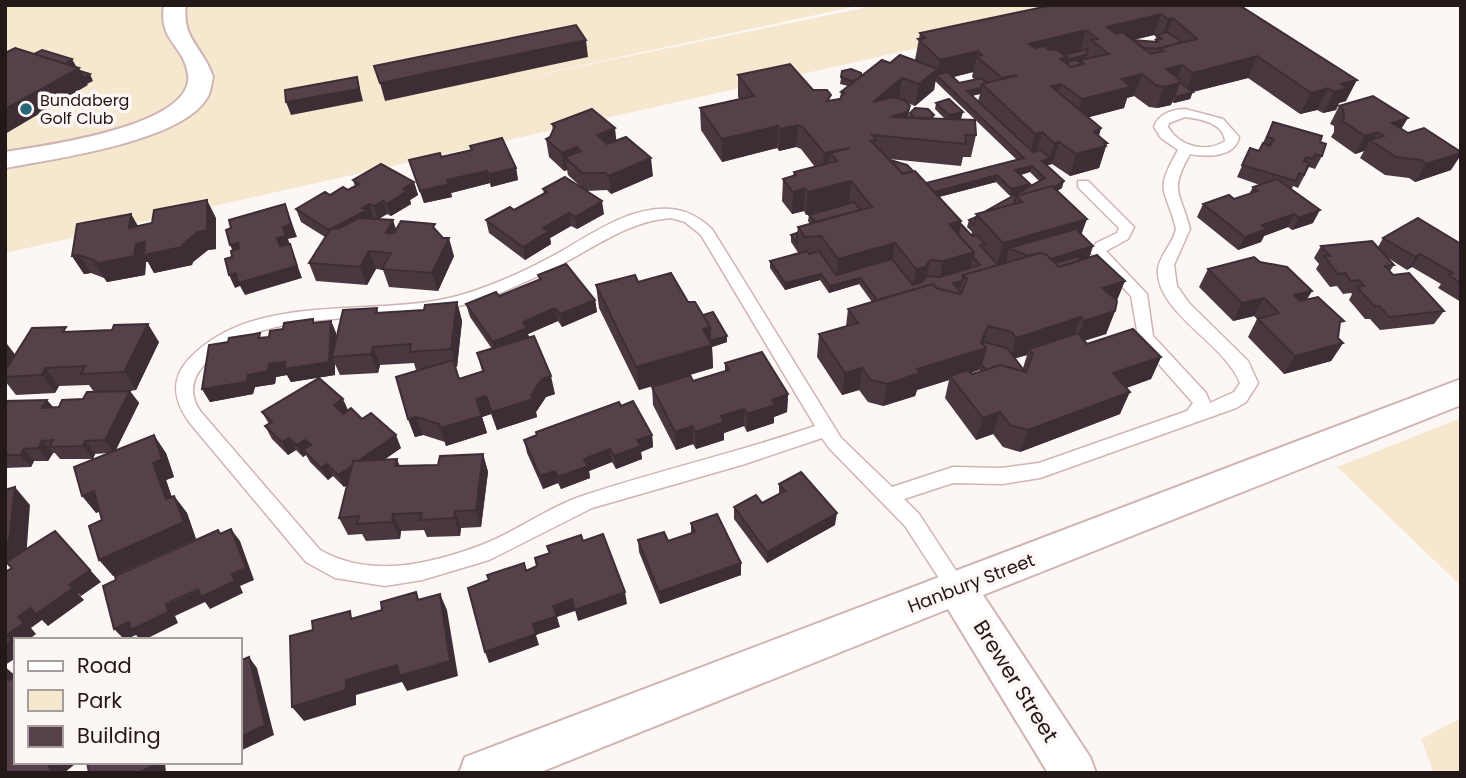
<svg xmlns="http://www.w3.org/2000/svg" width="1466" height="778" font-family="Poppins,sans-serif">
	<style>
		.green { fill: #f5e8cf }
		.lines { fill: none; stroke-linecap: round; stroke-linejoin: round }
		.lane-casing { stroke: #d0b4b3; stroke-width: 3 }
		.street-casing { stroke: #d0b4b3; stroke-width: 4 }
		.lane { fill: #fff; fill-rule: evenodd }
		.street { fill: #fff; fill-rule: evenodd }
		.wall { fill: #4a3840; fill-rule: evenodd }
		.shaded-wall { fill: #3c2e34 }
		.building { fill: #56414b; stroke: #3c2e34; stroke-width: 2; fill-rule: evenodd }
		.poi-dot { fill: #26667b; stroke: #fcf6f5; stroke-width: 2.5 }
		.labels { text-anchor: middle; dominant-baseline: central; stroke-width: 7; stroke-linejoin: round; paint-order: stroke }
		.far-poi-label { font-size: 16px; fill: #241919; stroke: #fcf6f5; text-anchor: start }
		.street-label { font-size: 18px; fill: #241919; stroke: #fcf6f5 }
		.near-street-label { font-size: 21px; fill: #241919; stroke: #fcf6f5 }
	</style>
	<rect width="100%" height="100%" fill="#fcf6f5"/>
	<path class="green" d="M5,5H862L503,82L878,5H1109L5,253Z
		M1461,418V586L1337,467Z
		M1461,718V773H1434L1421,739Z"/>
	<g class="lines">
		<g class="lane-casing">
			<path id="lane" d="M1185,109L1223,119L1239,137C1235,158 1206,157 1190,154C1168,193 1181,192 1190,229L1174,265L1177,286L1189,303L1248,361L1258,383L1246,402L1236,408L1040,478L1002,484L953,483L904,499L919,514L964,583L967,589L964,595L957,598L950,595L905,526L829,448L822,438L745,464L592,508L489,560L422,580L385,586L335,578L306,562L189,422C174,401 170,380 188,360C255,288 375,320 461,295C491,286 521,273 549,258C586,239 626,206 670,209C687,210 700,218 712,229L841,438L892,487L953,467L1002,468L1039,463L1187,411L1193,403L1139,342L1131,296L1090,252L1096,243L1117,233L1119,228L1078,187V181H1088L1134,227L1128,239L1106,251L1147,294L1153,336L1206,393L1210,403L1234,392L1240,383C1226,344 1155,312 1158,269C1160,254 1173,244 1176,229C1166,187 1153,194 1178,150L1161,138L1154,127C1159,113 1172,110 1185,109ZM1185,117C1200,119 1224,123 1225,141C1206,154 1179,146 1168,127L1169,123ZM671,218L685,222L701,235L815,426C739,452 661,470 585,495C550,506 519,530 484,544C432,564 371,579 320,550L201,412C189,396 191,379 204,365C253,310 358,321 426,313C445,310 464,305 483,299C509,290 535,278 560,265C597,246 629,221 671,218Z"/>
		</g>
		<g class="street-casing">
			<path id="street" d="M164,5H186C181,39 204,48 213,77C211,84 211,92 207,98C181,142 53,159 5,168V152C42,146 196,126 188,74C184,45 158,41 164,5Z
				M1461,379V405L983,595L1090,757L1096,773H1048L948,609L538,773H459L465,757L481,751Z"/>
		</g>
		<use href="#lane" class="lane"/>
		<use href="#street" class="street"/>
	</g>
	<path class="wall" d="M1239,5L1346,101L1339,103L1336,110L1323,113L1317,110L1300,114L1248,78L1192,92L1190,99L1174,103L1172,102L1171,105L1157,108L1149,107L1134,96L1127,98L1124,108L1088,117L1101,128L1099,136L1107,143L1099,168L1070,176L1052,164L1047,165L1062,188L1057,191L1082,234L1090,257L1116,303L1115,311L1106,334L1084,341L1087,344L1161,357L1151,379L1126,388L1120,414L1020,452L1003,447L993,434L976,440L945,398L949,380L917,390L915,396L883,406L868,402L859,390L842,395L817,357L819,334L846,326L848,309L872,302L859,284L829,293L820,280L785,290L770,268V261L799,254L791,242V235L797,233L798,227L810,224L808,221L809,215L849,204L806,215L804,211L792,214L782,201L783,179L793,176L794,172L815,167L801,149L796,147L779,151L777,148L722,162L701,130L700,108L740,100L738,97V75L813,90L831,101L840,98L841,92L848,86L840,84L842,71L861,76L890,63L915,60L920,33ZM1154,35L1156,37L1155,42L1133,40ZM973,72L972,77L975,80L959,83L953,77ZM935,81L1017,160L926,183L913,171L890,160L889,159L961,166L963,157H971L976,135L958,120L961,119L936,103L935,109L945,119H933L934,115L910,113L908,118L910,106L907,103L915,106L934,90ZM980,94L978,101L972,96ZM1030,172L1039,181L1029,187L1020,175ZM996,182L1010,196L1016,194L984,212L976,214V217L969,220L967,227L972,232L971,235L960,223L961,221L939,197ZM1027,355L1023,368L1015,358ZM979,370L981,372L972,374L971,373Z
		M1339,106L1402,129L1451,170L1415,182L1409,178L1385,175L1360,158L1364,151L1355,154L1331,137L1334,132V126L1330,124Z
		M1273,122L1320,142L1322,156L1315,169L1309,167L1298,188L1293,186L1292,189L1313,223L1292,230L1288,227L1264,236L1261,242L1238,250L1197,217L1203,204L1234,199L1249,194L1253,187L1260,185L1237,177L1250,148L1259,151Z
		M552,124L616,140L653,176L611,194L607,190L586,191L604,214L577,229L571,226L550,238L551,244L525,260L489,233L486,220L514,210L544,194L543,189L582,188L568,175L567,170L564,171L549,157L546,139L550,137L553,130Z
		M470,146L516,168L518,180L491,187L490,183L451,193L452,197L424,203L409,160L441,157L471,150Z
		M353,180L414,182L418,195L410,200L411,204L391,216L387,214L379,219L396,229L437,231L454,256L438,291L389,287L383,270L376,269L367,285L316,281L309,263L325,237L301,222L296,209L330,195L348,190L355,186Z
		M131,214L138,226L216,218V249L208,250L193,262L192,265L154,273L148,262H146L145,275L107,282L104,278L91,273L84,274L72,256Z
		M1383,238L1461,244V302L1438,288L1441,284L1412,267L1407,270L1388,258L1394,265L1390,271L1393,275L1444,311L1434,324L1380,330L1370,319H1365L1349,300L1352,294L1351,293L1343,294L1337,286L1330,287L1316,269L1319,264L1314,258L1321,246L1378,247Z
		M1260,262L1312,291L1307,299L1339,330L1338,338L1343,343L1331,361L1284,374L1248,337L1257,319L1254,316L1233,321L1199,287L1208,269Z
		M538,275L595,300L597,312L562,327L558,321L528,334L555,394L546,397L536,412L537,417L497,430L491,414L482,417L487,433L446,446L445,442L423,435L415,437L408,419L423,369L416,370L414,363L380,365L378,373L340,375L335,364V375L291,382L287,375L276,377L275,384L255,387L253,394L210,402L202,389L228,342L269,337L315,323L331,321L336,333V342L377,308L378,313L424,310L457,302L462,321L457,367H455L459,379L482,371L477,353L492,349L470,317L466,304L499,296L539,280Z
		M638,282L688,302L727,336V342L712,347L713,368L639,390L599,308L596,285Z
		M69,332L159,342L136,390L130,391L139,403L116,450L166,453L174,477L166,480L172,497L174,496L187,513L196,539L113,576L100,511L96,513L109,453L95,454L93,459H60L55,453H53L48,461H34L31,467L5,468V401L47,400L53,407H59L83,399L94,392L89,385L59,386L55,393L16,395L5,381V344L15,355Z
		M725,363L788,394L787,412L774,417V423L747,432L744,426L724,433V440L696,449L693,444L676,450L653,405L652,387L693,381L725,371Z
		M621,406L652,435L653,447L641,452L642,459L616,469L612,462L589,471L590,478L561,489L558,483L543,489L527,453L524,440L536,436V432Z
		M348,410L362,419L401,448L384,460L397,459L400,466L438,465L483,454L488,472L481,527L461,528L460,536L427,537L424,530L401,531L400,539L366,541L362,534L348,535L339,518L347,485L344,487L333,476L328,480L310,462L306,455L303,457L296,450L288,455L272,439L265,426L269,424L262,412Z
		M779,484L835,525L767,563L734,519V507L762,503L779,494Z
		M691,523L741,563V575L660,604L639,552L638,540L668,541L691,533Z"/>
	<path class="shaded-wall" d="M1161,14L1154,35L1100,48L1107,27Z
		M1173,18L1165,38H1161L1168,19Z
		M1086,30L1080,52L1024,65L1029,44Z
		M586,40L588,57L385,101L380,83Z
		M978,51L973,72L942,80L937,76L940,60Z
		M1086,55L1084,62L1080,60L1079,63L1068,62L1066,66L1060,59Z
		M1257,56L1248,78L1185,94L1193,73Z
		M72,59L76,66L65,72L61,65Z
		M1182,65L1175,84L1179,83L1171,105L1157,108L1164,87L1166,69Z
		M79,68L84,78L90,74L93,81L87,84L88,85L5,134V109Z
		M938,69L934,90L915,106L919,84Z
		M1142,74L1134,96L1127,98L1124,108L1075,121L1082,99L1122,79Z
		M357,77L363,101L291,115L286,102Z
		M902,78L899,100L873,102Z
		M1357,80L1346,101L1339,103L1336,110L1323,113L1334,92L1341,84Z
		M1061,84L1055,105L1051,86Z
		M981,88L980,94L966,97L967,91Z
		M1328,88L1317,110L1300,114L1311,93Z
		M1193,92L1190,99L1174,103L1176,97Z
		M910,106L907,127L891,117Z
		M963,112L961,119L948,122L949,115Z
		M1408,118L1397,136L1392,123Z
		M798,125L796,147L779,151L780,129Z
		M778,126L777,148L722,162V139Z
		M615,128L617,146L599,153L597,135Z
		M1101,128L1094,149L1107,143L1099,168L1070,176L1076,154L1094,132Z
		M1042,132L1036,154L1030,156L1035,134Z
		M1378,132L1373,141L1370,140L1364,151L1355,154L1365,136Z
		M1059,142L1052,164L1048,165L1054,143Z
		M577,147L580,165L565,157L567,170L564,171L562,153Z
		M850,148L837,161L830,153L828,174L822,175L824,153Z
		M1461,153V155L1451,170L1415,182L1426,164Z
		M651,158L653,176L611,194L609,176Z
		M1050,158L1048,165L1040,167L1042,161Z
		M1032,166L1030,172L1014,177L1015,170Z
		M516,168L518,180L491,187L489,174Z
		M487,171L490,183L451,193L452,197L424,203L420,191L447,180Z
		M997,175L996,182L931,199L932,193Z
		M851,181L849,203L806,215L808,192Z
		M1064,181L1062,188L1019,214L1020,207Z
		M414,182L418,195L410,200L411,204L391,216L387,204L403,189Z
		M1030,184L1028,191L1010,196L1011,189Z
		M805,188L804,211L792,214L793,192Z
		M207,200L216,218V249L208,250L193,262L192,265L154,273L148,262H146L145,275L107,282L95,264L129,228L131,214L141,232L145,242L183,244Z
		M383,201L387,214L378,219L374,206Z
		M602,201L604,214L577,229L575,217Z
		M285,204L297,237L288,239L302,278L245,295L240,286L235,288L229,275L285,259L277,238L283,227Z
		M369,204L373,217L370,219L371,223L329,230Z
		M1320,210L1313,223L1292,230L1299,218Z
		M569,213L571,226L550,238L551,244L525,260L523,247L543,228Z
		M1294,214L1288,227L1264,236L1261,242L1238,250L1245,237L1262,225Z
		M1087,219L1079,241L1009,248L1006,261L1008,262L997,265L1003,243Z
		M393,220L399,238L386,233Z
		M961,221L956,244L949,224Z
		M449,238L454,256L438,291L432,273Z
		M238,243L244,256L236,258L230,245Z
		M895,243L891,266L836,282L838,259Z
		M1093,246L1089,259L1047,272L1040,262Z
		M369,251L376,269L367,285L360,267Z
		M974,252L968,275L939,284L943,261Z
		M1420,254L1412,267L1407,270L1416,257Z
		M79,255L91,273L84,274L72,256Z
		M930,260L926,282L912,292L916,269Z
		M821,274L820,280L785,290V283Z
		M860,278L859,284L829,293L830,286Z
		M962,281L961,287L952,290L953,283Z
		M1125,281L1116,303L1103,288Z
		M1312,291L1301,309L1294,295Z
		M1264,298L1254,316L1233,321L1242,303Z
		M595,300L597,312L562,327L560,314Z
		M457,302L462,321L457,367L451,349Z
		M555,308L558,321L528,334L529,340L496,355L493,342L523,322Z
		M1115,311L1106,334L1076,343L1084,321Z
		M1081,317L1072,340L1029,349L1027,355L1010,360L1016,338Z
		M331,321L336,333L335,357H332L335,364V375L291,382L287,375L276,377L275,384L255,387L253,394L210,402L202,389L248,375L269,364Z
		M148,324L159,342L136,390L124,372Z
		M988,326L982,349L986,348L979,370L952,379L950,376L949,380L917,390L915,396L883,406L887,384L917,369L981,342Z
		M710,327L727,336V342L712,347L713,368L639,390L636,367L703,329Z
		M1343,343L1331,361L1284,374L1295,356Z
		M7,344L17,357L5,375V346Z
		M373,347L380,365L378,373L371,354Z
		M1161,357L1151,379L1104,396L1113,373Z
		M45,368L59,386L55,393L42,375Z
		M862,368L859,390L842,395L845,373Z
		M551,376L555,394L546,397L536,412L537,417L497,430L492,412L542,379Z
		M130,391L139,403L114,453L105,440Z
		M1130,392L1120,414L1020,452L1028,430Z
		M788,394L787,412L774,417V423L747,432V414L772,400Z
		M486,396L491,414L482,417L487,433L446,446L440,428L476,399Z
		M343,399L349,412L339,418L334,405Z
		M47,400L57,412L42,408Z
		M744,409V426L724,433V440L696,449L695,432L721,416Z
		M1000,412L993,434L976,440L983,418Z
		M416,417L423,435L415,437L408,419Z
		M692,426L693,444L676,450L675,432Z
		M154,435L166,453L174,477L166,480L178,517L166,499L153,463Z
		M396,435L401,448L344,487L338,475Z
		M652,435L653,447L641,452L642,459L616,469L614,456L637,440Z
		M289,438L296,450L288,455L282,442Z
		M305,440L312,452L303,450L306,455L303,457L296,445Z
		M42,441L53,453L48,461L38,448Z
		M85,441L95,454L93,459L83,446Z
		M24,449L34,461L31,467L20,455Z
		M610,449L612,462L589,471L590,478L561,489L558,477L584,459Z
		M483,454L488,472L481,527L476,510Z
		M327,464L333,476L328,480L321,468Z
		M555,471L558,483L543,489L540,476Z
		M15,487L30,505L26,559L5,565V543Z
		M94,491L109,508L96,513L82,496Z
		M174,496L187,513L196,539L113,576L99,560Z
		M455,511L461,528L460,536L454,518Z
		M837,513L835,525L767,563V552Z
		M393,514L401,531L400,539L392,522Z
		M231,529L240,541L254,580L240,586L243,593L210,609L205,602L175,616L178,623L144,640H141L136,635L125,640L114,629L232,574Z
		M55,531L101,582L81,596L69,585Z
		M741,563V575L660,604L659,592Z
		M73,588L84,600L48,626L42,620L31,628L36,634L28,640H16V658L5,665V645L7,635L18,617L31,608Z
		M625,592L627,604L578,621L575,610Z
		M440,594L447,610L458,676L407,691L402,682L356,695V705L304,721L292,707L346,680Z
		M572,599L575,611L557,617L560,627L536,635L539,645L489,663L485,652L533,624L553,606Z
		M249,657L257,668L274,735L240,751V737Z
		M5,667L16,676L9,680L5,671Z
		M47,762H73L74,765L64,773H52Z
		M155,762H165L166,773H138Z"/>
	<path class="building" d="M1053,5H1239L1357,80L1341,84L1347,88L1334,92L1328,88L1311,93L1257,56L1193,73L1182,65L1166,69L1179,79V83L1164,87L1156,85L1142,74L1122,79L1131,87L1082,99L1061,84L1051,86L1101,128L1094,132L1107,143H1104L1106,146L1076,154L1059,142L1054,143L1042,132L1035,134L982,84L1016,76L1014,75L1002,78L976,56L982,55L978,51L940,60L918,39L925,38L920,33ZM1161,14L1168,19L1173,18L1197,39L1159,48L1163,51L1151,54L1122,32L1116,34L1107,27ZM1086,30L1098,39L1091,40L1109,54L1080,60L1084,64L1071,67L1060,59L1067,57L1056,49L1049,50L1044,46L1035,48L1029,44Z
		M576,25L586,40L380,83L374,66Z
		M1167,32L1182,42L1159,49L1144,48L1133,40L1158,42L1156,40L1162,39L1157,35Z
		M15,48L79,68L5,109V53Z
		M1088,49L1086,55L1066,60L1067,57L1064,55Z
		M42,50L72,59L65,64L34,54Z
		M900,55L938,69L919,84L902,78L873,102L893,97L904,100L910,106L907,112L891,117L975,120L976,135H965L966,144L872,135L876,140L871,141L903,174L915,171L961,221L949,224L974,252L943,261L930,260L925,267L916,269L895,243L838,259L821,236L805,237L798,227L872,207L851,181L808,192L805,188L793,192L783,179L796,175L794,172L837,161L830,153L850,148L824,153L803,127L798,125L780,129L778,126L722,139L700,108L754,96L738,75L790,64L813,90H827L831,95L827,101L840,99L844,93L841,92L882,60L890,63Z
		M1075,60L1080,62L1079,65L1071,67L1068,65V62Z
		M851,69L861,73V76L857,79L851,81L841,77L842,71Z
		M80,71L90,74L84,78Z
		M948,72L959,83L982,78L987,83L982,84L981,88L967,91L1033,152L1041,150L1050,158L1042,161L1064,181L1054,187L1052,186L1016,196L1014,204L984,212L1045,178L1032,166L1015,170L1030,184L1011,189L997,175L934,192L926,183L1024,158L936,75Z
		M357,77L359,89L286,102L285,90Z
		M1179,82L1193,92L1176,97L1175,95Z
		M1373,96L1408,118L1392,123L1408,133L1424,128L1461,152V153L1426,164L1421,160L1396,157L1370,140L1384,136L1378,132L1365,136L1341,120L1344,119L1343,109L1339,106Z
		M949,99L963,112L949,115L936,103Z
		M915,108L928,109L934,115L929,119L914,118L910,113Z
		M592,109L615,128L597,135L607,144L626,137L651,158L609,176L605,173H582L565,157L581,151L577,147L562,153L546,139L550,137L555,126L552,124Z
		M1273,122L1322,136L1320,142L1326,144L1322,156L1315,154L1313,159L1306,157L1304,161L1309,163L1304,175L1299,173L1296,181L1242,165L1250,148L1259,151L1263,143L1270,146L1274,139L1267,137Z
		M502,138L516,168L489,174L487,171L447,180L449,184L420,191L409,160L440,153L441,157L472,150L470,146Z
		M890,160L907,165L913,171L903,174Z
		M381,164L414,182L403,189L407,191L387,204L383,201L374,206L369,204L362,208L367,210L329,230L296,209L325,192L330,195L343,187L348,190L359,184L353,180Z
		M565,177L602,201L575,217L569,213L543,228L549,231L523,247L486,220L510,207L514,210L547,192L543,189Z
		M1277,179L1320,210L1299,218L1294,214L1262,225L1267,229L1245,237L1203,204L1229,195L1234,199L1258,191L1253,187Z
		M1052,186L1087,219L1003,243L976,214L1022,202L1016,196Z
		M207,200V230L198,232L183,244L182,247L144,255L145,242L136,244L134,256L95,264L96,261L79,255L72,256L77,224L131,214L129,228L152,223L154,210Z
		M854,202L860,210L815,222L809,215Z
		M285,204L291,224L283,227L286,236L277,238L280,246L290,244L297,266L238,283L236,273L229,275L225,259L232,257L231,251L239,248L238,243L230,245L226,230L231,228L229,220Z
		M976,217L974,225L969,220Z
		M359,218L393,220L386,233H394L401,221L435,224L433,227L443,238H449L432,273L382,269L391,253L369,251L360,267L309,263L331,228L338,229Z
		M1418,218L1461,244V283L1448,275L1453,273L1420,254L1416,257L1383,238Z
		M960,223L972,236L977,235L985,244L980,245L998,265L963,275L962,281L953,283L961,293V294L936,288L933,284L877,300L860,278L830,286L821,274L785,283L770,261L807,251L809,254L819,251L836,275L892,259L913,285L922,282L927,276L940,277L980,265L973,257L974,252L958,235Z
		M1076,229L1093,246L1051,259L1047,255L1040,253L1028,256L1009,248Z
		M797,233V243L791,235Z
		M1372,241L1394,265L1385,266L1393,275L1409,273L1444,311L1389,317L1379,306H1374L1357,287L1364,286L1359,280L1351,281L1345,273L1338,274L1324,256H1330L1321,246Z
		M1040,253L1047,255L1059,267L1097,255L1125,281L1103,288L1117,301L1115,311L1084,321L1081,317L1016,338L1012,332L988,326L981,342L986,348L917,369L920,373L887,384L871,380L862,368L845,373L819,334L858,323L848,309L933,284L936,288L961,294L967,279L963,275Z
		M1077,257L1081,260L1059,267L1055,263Z
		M1254,257L1260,262L1287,267L1312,291L1294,295L1300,301L1318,297L1344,321L1340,322L1338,338L1343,343L1295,356L1258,319L1279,313L1264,298L1242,303L1208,269Z
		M566,264L595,300L560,314L555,308L523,322L527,328L493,342L466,304L496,292L499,296L541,279L538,275Z
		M671,273L688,302H695L710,327L703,329L712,345L636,367L596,285L635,275L638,282Z
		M457,302L451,349L410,352L411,344L373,347L371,354L332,357L343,310L377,308L376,313L424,310L425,305Z
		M713,312L727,336L710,341V327L703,315Z
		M313,319V323L331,321L329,362L285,369V362L269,364L268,371L248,375L246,382L202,389L209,345L228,342L229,338L260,333L259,338L269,337L270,331L283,329L284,323Z
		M148,324L124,372L81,374L85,366L45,368L42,375L5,377V371L32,328L66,327L63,332L112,330L114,325Z
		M1133,329L1161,357L1113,373L1130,392L1028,430L1010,425L1000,412L983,418L950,376L968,370L972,374L1000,365L1026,372L1033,354L1029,349L1078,333L1087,344Z
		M534,336L551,376L542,379L531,395L533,399L492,412L486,396L476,399L482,416L440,428L439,424L416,417L408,419L396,377L453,360L459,379L484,371L477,353Z
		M984,342L1007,348L1025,372L1000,365L986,370L981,364L986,348L983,344Z
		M762,352L788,394L772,400L775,405L747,414L744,409L721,416L724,422L695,432L692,426L675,432L652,387L690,375L693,381L729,370L725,363Z
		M319,378L343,399L334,405L343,414L351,408L362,419L371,413L396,435L358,461H353L352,466L338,475L327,464L321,468L303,450L311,445L305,440L296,445L289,438L282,442L265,426L272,422L262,412Z
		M130,391L105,440L85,441L83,446L50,447L53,440L42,441L38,448L24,449L20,455H5V401L47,400L42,408L59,407L62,400L83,399L87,392Z
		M633,401L652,435L637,440L641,446L614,456L610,449L584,459L588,466L558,477L555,471L540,476L524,440L537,435L536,432L619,402L621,406Z
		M154,435L162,459L153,463L166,499L174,496L184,522L99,560L89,526L102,520L94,491L82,496L74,467Z
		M483,454L476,510L455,511L454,518L420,520L422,513L393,514L392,522L357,524L359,516L339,518L353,461L397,459L395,466L438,465L440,456Z
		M801,472L837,513L767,552L734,507L756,495L762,503L785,491L779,484Z
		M15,487L9,542L5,543V490Z
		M717,514L741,563L659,592L638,540L664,532L668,541L695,532L691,523Z
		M231,529L246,568L232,574L235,581L201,597L198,589L166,604L168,612L131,630L129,622L114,629L103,586L116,580L115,576L218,530L220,534Z
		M55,531L90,570L69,585L73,588L36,614L31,608L18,617L24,623L7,635L12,640L5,645V572L12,568L6,562Z
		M603,534L625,592L575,610L572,599L553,606L557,616L533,624L536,634L485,652L468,588L489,580L487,575L524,563L526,571L537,566L535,558L550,553L547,546L581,535L583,541Z
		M416,592L418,600L440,594L450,661L399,676L397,665L346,680V690L292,707L290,636L313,630L312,621L350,611L351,619L382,610L381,602Z
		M249,657L265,725L240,737V661Z
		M5,671L9,680L16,676V762H47L52,773H5Z
		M87,762H155V765L138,773H89Z"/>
	<circle class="poi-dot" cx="26" cy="109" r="7"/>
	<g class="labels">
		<g class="far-poi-label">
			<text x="40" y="100">Bundaberg<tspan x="40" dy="18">Golf Club</tspan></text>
		</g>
		<g class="street-label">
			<text transform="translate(971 583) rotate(-21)">Hanbury Street</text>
		</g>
		<g class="near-street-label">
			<text transform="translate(1016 681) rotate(58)">Brewer Street</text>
		</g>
	</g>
	<rect width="1466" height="778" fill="none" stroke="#241919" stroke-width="14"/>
	<rect x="14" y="638" width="228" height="126" fill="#fcf6f5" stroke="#a69e9d" stroke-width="2"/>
	<rect x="28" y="661" width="35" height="10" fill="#ffffff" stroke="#a69e9d" stroke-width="2"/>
	<text x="77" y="673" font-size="21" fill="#241919">Road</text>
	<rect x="28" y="690" width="35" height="21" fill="#f5e8cf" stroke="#a69e9d" stroke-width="2"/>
	<text x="77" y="708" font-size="21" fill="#241919">Park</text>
	<rect x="28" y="726" width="35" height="21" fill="#56414b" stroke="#a69e9d" stroke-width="2"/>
	<text x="77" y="743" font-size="21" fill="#241919">Building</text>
</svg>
